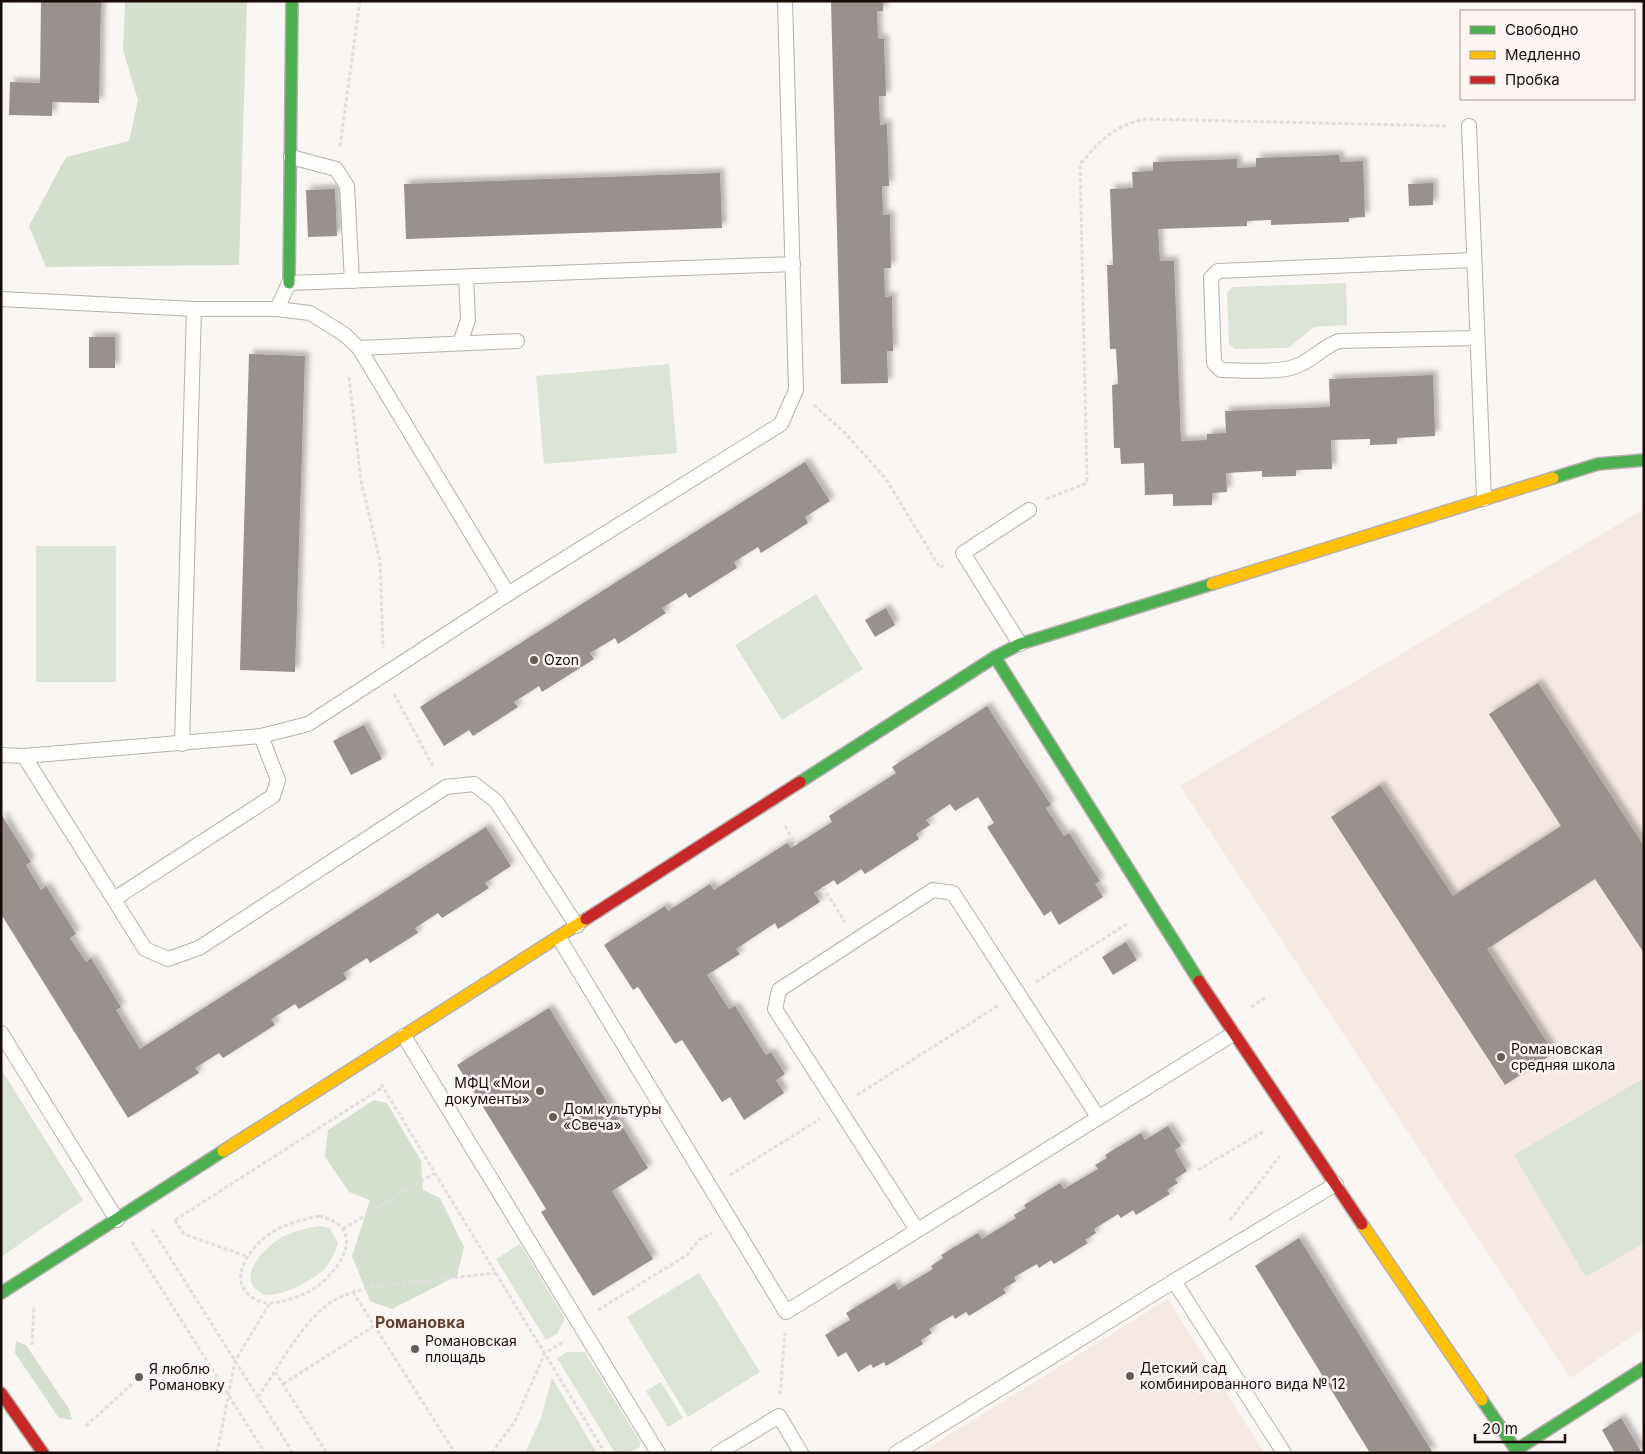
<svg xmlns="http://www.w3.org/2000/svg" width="1645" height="1454" viewBox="0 0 1645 1454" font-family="Inter,sans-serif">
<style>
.built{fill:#f5e9e3}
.green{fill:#dce4d7}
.forest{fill:#d5e0d0}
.building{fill:#99918e;filter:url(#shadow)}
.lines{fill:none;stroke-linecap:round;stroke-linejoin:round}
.lane-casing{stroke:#b7afab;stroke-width:16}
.fast-casing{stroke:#b7afab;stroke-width:14}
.slow-casing{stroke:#b7afab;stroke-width:14}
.jam-casing{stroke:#b7afab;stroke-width:14}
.path{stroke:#e1e0df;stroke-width:3;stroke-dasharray:4 2.5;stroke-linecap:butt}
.lane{stroke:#fefefd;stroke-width:14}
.fast{stroke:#4caf50;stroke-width:11}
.slow{stroke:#ffc107;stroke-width:11}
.jam{stroke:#c62828;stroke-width:11}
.poi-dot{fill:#665d59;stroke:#fdf5f1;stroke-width:2}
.labels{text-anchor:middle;stroke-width:5;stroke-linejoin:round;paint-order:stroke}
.poi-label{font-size:14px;fill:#170b05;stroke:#fdf5f1;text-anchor:start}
.quarter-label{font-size:16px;font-weight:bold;fill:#614232;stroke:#fdf5f1}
</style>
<defs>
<filter id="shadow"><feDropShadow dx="4.5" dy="-4.5" stdDeviation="2.5" flood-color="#0004"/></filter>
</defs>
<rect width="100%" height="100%" fill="#faf6f4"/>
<g class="built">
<polygon points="1644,509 1644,1328 1570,1378 1180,786"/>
<polygon points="1168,1299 1264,1453 920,1453"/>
</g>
<g class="green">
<polygon points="1346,283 1347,325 1314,327 1288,348 1235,349 1229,344 1227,292 1233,287"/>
<polygon points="669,364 677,453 544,464 536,376"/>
<rect x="36" y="546" width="80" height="136"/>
<polygon points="816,594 863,669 782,720 735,645"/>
<polygon points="1,1069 83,1200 1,1257"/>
<polygon points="1644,1078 1644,1243 1586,1277 1514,1155"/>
<path d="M319 1226 330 1228 338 1243C335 1251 332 1260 326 1267 316 1279 276 1301 261 1293 235 1278 263 1249 279 1239 291 1232 306 1228 319 1226Z"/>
<polygon points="520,1244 565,1318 557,1334 546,1340 496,1259"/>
<polygon points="699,1273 760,1372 688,1417 627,1317"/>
<polygon points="567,1352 585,1352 641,1443 639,1448 626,1453 615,1453 557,1358"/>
<polygon points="552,1378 597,1453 525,1453 541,1418"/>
<polygon points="661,1382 683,1418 668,1427 646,1391"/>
</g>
<g class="forest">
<polygon points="125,1 247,1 239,265 46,267 29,226 66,157 129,141 138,100 123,50"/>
<polygon points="374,1100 387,1103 421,1161 423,1190 440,1198 464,1247 457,1276 392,1309 370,1301 352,1256 370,1200 349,1192 325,1157 328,1130"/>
<polygon points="16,1341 26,1345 69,1409 72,1420 59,1418 15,1353"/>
</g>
<g class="building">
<polygon points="41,1 101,1 99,103 52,102 52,116 9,115 10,82 40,83"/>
<polygon points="831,1 883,1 883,11 877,11 878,39 884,39 886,96 879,96 880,125 887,124 889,186 882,186 883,215 890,215 891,268 884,268 885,297 892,296 893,351 887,351 888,383 841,384"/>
<polygon points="1339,155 1340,162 1363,161 1365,217 1349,218 1349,222 1271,225 1271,220 1247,221 1247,226 1158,229 1160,261 1174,261 1181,441 1207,440 1207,434 1226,433 1225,411 1330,407 1329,379 1433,375 1435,436 1397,438 1397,444 1370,445 1370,439 1331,440 1332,469 1296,470 1296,476 1262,477 1262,471 1226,473 1227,492 1212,493 1212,505 1173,506 1173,494 1145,495 1144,463 1121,464 1120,448 1114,448 1112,385 1118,384 1116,349 1110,349 1107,265 1113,265 1110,189 1133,188 1132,172 1153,171 1153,162 1237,159 1237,168 1256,167 1256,158"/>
<polygon points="720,173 722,228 406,239 404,184"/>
<polygon points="1433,183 1433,205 1409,206 1408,184"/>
<polygon points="335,189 337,236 308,237 306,190"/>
<rect x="89" y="337" width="26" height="31"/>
<polygon points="249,354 305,356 295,672 240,670"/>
<polygon points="805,462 830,501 805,517 808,523 761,553 758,547 734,562 737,568 689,598 686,593 662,608 666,613 618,644 615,638 590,653 594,659 542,692 539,686 514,702 518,707 473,736 469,730 444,746 420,707"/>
<polygon points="886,608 895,625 875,637 865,620"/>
<polygon points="1538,683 1644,846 1644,953 1595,879 1487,949 1554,1053 1505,1085 1331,817 1380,785 1453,896 1561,826 1489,714"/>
<polygon points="987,706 1051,805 1046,808 1064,836 1069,833 1100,881 1095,884 1103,897 1059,925 1051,911 1044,916 987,827 994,823 978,797 955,811 950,804 926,820 930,825 916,834 919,839 865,874 861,869 837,885 834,880 823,887 814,893 820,902 778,929 775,923 736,949 740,954 707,975 729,1009 735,1006 766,1055 771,1052 785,1074 776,1080 784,1093 744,1120 730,1097 722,1102 682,1040 675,1044 638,987 633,990 604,945 665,906 668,911 710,884 714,890 787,843 791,848 832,822 829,816 896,773 892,767"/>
<polygon points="364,725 382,759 351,775 333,741"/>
<polygon points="1,814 31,862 26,865 41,890 46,886 76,934 70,938 86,962 91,958 121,1007 116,1010 140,1049 486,827 511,866 485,883 489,888 442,918 438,913 415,928 418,933 370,963 367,958 343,973 347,979 299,1009 295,1004 271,1019 275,1025 223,1058 219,1053 195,1068 199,1073 128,1118 1,914"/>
<polygon points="1126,942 1137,960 1113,975 1102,957"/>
<polygon points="549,1008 648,1168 612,1191 653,1259 593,1296 541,1212 546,1209 457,1065"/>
<polygon points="1168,1126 1181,1146 1175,1150 1187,1171 1175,1179 1178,1183 1167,1190 1170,1194 1136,1215 1133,1210 1121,1218 1118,1214 1094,1229 1096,1233 1085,1240 1088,1243 1054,1264 1051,1260 1039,1268 1037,1264 1014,1277 1016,1281 1003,1289 1006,1293 969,1316 966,1312 955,1319 953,1315 929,1329 932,1333 921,1340 923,1344 886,1366 884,1362 873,1368 871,1364 858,1372 846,1352 838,1357 825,1335 850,1320 846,1313 895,1283 898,1290 933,1269 931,1266 943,1258 941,1255 978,1233 982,1239 1016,1218 1014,1215 1026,1208 1024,1205 1060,1183 1064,1189 1098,1169 1095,1165 1107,1158 1105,1155 1141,1133 1145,1140"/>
<polygon points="1299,1238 1433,1453 1370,1453 1255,1266"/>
<polygon points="1621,1418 1642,1453 1615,1453 1602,1430"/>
</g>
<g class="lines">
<g class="lane-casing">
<g id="lane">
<polyline points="1469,126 1484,499"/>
<polyline points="291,157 336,169 347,186 352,281"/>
<path d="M1474 260 1218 271 1211 278 1214 363 1221 370C1244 370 1279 374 1299 365 1313 359 1323 347 1339 341L1477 338"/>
<polyline points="1,299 194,309 277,309 289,283 793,264"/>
<polyline points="277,309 310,313 344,334 359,348 508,594"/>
<polyline points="460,343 468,320 466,277"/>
<polyline points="359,348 517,341"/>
<polyline points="1020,644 963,553 1029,510"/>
<polyline points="182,744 194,309"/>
<polyline points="1,755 24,756 145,949 168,959 199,948 446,787 474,784 496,801 577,926"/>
<polyline points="24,756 261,736 308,724 508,594 781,424 796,390 785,1"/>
<polyline points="114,899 273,796 278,780 261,736"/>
<polyline points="559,938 786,1312 1233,1034"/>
<polyline points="1,1033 117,1220"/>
<polyline points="404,1036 658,1453"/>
<polyline points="917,1230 775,1009 779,990 933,890 953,893 1098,1117"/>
<polyline points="1174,1281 1284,1453"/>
<polyline points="718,1453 779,1416 801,1453"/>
<polyline points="896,1453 1174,1281 1336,1184"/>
</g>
</g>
<g class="fast-casing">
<g id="fast">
<polyline points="289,283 292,1"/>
<polyline points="1553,478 1598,464 1644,460"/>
<polyline points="995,657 1199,981"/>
<polyline points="800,782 995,657 1020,644 1212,584"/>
<polyline points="1,1293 223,1151"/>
<polyline points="1482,1400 1516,1450 1644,1368"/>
</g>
</g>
<g class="slow-casing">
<g id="slow">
<polyline points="1212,584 1553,478"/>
<polyline points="223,1151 586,919"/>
<polyline points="1362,1224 1482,1400"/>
</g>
</g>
<g class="jam-casing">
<g id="jam">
<polyline points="586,919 800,782"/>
<polyline points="1199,981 1362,1224"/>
<polyline points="1,1393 43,1453"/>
</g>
</g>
<g class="path">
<polyline points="340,146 360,1"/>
<polyline points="349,377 361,481 380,560 383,648"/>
<polyline points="814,405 845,433 886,479 940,568 945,564"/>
<path d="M1046 499 1087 483 1080 164C1100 141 1113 126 1145 119L1448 126"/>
<polyline points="394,694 434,768"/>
<polyline points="785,826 796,845"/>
<polyline points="823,887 845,922"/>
<polyline points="1036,982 1128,923"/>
<polyline points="1251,1007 1265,998"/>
<polyline points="381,1084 605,1453"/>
<polyline points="857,1095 999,1005"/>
<polyline points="1198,1170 1264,1131"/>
<polyline points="730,1175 820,1119"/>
<path d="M319 1216C367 1227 343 1268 315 1288 303 1296 287 1301 273 1303 263 1304 255 1300 248 1294 227 1274 256 1240 276 1230 290 1223 304 1219 319 1216Z"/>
<polyline points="175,1220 383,1087"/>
<polyline points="175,1220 184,1234 248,1257"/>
<polyline points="1230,1220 1280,1156"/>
<polyline points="152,1229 293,1453"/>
<polyline points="343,1229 435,1173"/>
<polyline points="132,1242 265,1453"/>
<polyline points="353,1292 455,1453"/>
<polyline points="598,1310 687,1255 699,1240 712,1233"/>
<polyline points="32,1345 34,1306"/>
<polyline points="275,1372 327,1453"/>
<polyline points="283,1384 374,1326"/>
<polyline points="780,1394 785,1333"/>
<path d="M258 1397C279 1367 301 1323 331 1302 343 1294 358 1291 371 1287L496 1273"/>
<polyline points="86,1426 132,1384"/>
<polyline points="217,1453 235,1361 270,1303"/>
<polyline points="492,1453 515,1421 545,1353 565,1341"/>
</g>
<use href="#lane" class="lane"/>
<use href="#fast" class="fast"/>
<use href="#slow" class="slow"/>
<use href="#jam" class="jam"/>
</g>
<g class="poi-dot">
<circle cx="534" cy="660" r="5"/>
<circle cx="1501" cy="1057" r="5"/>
<circle cx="540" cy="1091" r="5"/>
<circle cx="553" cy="1117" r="5"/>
<circle cx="415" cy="1349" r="5"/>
<circle cx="1130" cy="1376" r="5"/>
<circle cx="139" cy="1377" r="5"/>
</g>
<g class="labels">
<g class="poi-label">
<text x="544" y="665">Ozon</text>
<text x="1511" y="1054">Романовская<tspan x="1511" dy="16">средняя школа</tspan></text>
<text x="530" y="1088" text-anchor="end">МФЦ «Мои<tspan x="530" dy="16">документы»</tspan></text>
<text x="563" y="1114">Дом культуры<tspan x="563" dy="16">«Свеча»</tspan></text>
<text x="425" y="1346">Романовская<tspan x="425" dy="16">площадь</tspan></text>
<text x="1140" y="1373">Детский сад<tspan x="1140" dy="16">комбинированного вида № 12</tspan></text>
<text x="149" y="1374">Я люблю<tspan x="149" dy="16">Романовку</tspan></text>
</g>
<g class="quarter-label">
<text x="420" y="1328">Романовка</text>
</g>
</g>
<rect width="1645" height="1454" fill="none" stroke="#170b05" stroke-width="5"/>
<rect x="1460" y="10" width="175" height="90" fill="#fdf5f1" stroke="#a19793"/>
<rect x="1470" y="26" width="25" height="8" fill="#4caf50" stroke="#a19793"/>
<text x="1505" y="35" font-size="15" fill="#170b05">Свободно</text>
<rect x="1470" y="51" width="25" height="8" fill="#ffc107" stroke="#a19793"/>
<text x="1505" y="60" font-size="15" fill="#170b05">Медленно</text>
<rect x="1470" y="76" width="25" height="8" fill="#c62828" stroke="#a19793"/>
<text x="1505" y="85" font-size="15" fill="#170b05">Пробка</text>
<path d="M1475 1434v8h90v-8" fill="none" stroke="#170b05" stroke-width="2.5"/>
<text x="1482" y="1434" font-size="15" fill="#170b05" stroke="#fdf5f1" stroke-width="4" paint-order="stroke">20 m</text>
</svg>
